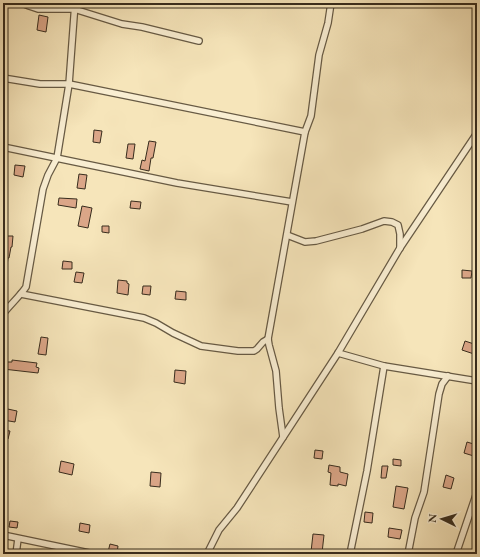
<svg xmlns="http://www.w3.org/2000/svg" width="480" height="557" viewBox="0 0 480 557" font-family="'EB Garamond',serif">
<style>
.building{fill:#dba688;stroke:#372c1d}
.lines{fill:none;stroke-linecap:round;stroke-linejoin:round}
.minor-casing{stroke:#675a44;stroke-width:8}
.minor{stroke:#f9eed2;stroke-width:5.5}
</style>
<rect width="100%" height="100%" fill="#f6e5ba"/>
<filter id="stains"><feTurbulence type="fractalNoise" baseFrequency=".005" numOctaves="4"/><feColorMatrix values="0 0 0 0 .2 0 0 0 0 .09 0 0 0 0 .02 0 0 0 .5 -.17"/></filter>
<radialGradient id="worn" r=".72"><stop offset=".6" stop-color="#630" stop-opacity="0"/><stop offset="1" stop-color="#630" stop-opacity=".3"/></radialGradient>
<g class="building">
<polygon points="39,15 48,17 46,32 37,30"/>
<polygon points="94,130 102,131 100,143 93,142"/>
<polygon points="149,141 156,142 153,158 151,158 149,171 140,169 142,160 145,161"/>
<polygon points="128,144 135,144 133,159 126,158"/>
<polygon points="15,165 25,166 23,177 14,175"/>
<polygon points="79,174 87,175 85,189 77,188"/>
<polygon points="59,198 77,199 76,208 58,205"/>
<polygon points="131,201 141,202 140,209 130,208"/>
<polygon points="82,206 92,208 88,228 78,226"/>
<polygon points="102,226 109,226 109,233 102,232"/>
<polygon points="6,236 13,236 12,247 11,247 9,258 8,258 6,274 3,274 3,253 5,253"/>
<polygon points="63,261 72,262 72,269 62,269"/>
<polygon points="462,270 472,271 471,278 462,278"/>
<polygon points="76,272 84,273 82,283 74,282"/>
<polygon points="118,280 127,281 127,283 129,284 128,295 117,293"/>
<polygon points="143,286 151,286 150,295 142,294"/>
<polygon points="176,291 186,292 186,300 175,299"/>
<polygon points="41,337 48,338 46,355 38,354"/>
<polygon points="465,341 477,345 477,355 462,350"/>
<polygon points="12,360 37,363 36,367 39,368 38,373 3,369 3,362 12,362"/>
<polygon points="175,370 186,371 185,384 174,382"/>
<polygon points="3,408 17,411 15,422 3,420"/>
<polygon points="3,430 10,431 8,439 3,438"/>
<polygon points="467,442 477,445 477,457 464,453"/>
<polygon points="315,450 323,451 322,459 314,458"/>
<polygon points="393,459 401,460 401,466 393,465"/>
<polygon points="61,461 74,464 72,475 59,472"/>
<polygon points="329,465 340,467 340,472 348,474 346,486 338,484 338,486 330,485 331,473 328,472"/>
<polygon points="382,466 388,466 386,478 381,478"/>
<polygon points="151,472 161,473 160,487 150,486"/>
<polygon points="446,475 454,478 451,489 443,487"/>
<polygon points="396,486 408,488 404,509 393,507"/>
<polygon points="365,512 373,513 372,523 364,522"/>
<polygon points="10,521 18,522 17,528 9,527"/>
<polygon points="80,523 90,525 89,533 79,531"/>
<polygon points="389,528 402,530 400,539 388,537"/>
<polygon points="313,534 324,535 322,553 311,552"/>
<polygon points="110,544 118,546 117,553 108,552"/>
</g>
<g class="lines">
<g class="minor-casing">
<g id="minor">
<polyline points="22,3 29,6 38,9 74,9 122,24 142,27 199,41"/>
<polyline points="3,78 40,84 69,84 305,132"/>
<polyline points="3,147 177,183 292,202"/>
<polyline points="287,235 305,242 316,241 362,229 384,221 392,222 398,225 400,234 400,248"/>
<polyline points="21,294 144,318 156,323 173,333 201,346 238,351 254,351 257,349 263,342 268,339"/>
<path d="M3 314C10 305 19 297 26 287L43 189 48 175 57 158 69 84 75 3"/>
<polyline points="338,353 384,366 477,381"/>
<polyline points="283,437 279,408 276,371 269,345 268,339 305,132 311,116 319,55 328,23 331,3"/>
<polyline points="3,535 94,554"/>
<polyline points="16,554 18,539"/>
<polyline points="207,554 219,530 237,508 338,353 400,248 477,133"/>
<polyline points="350,554 367,471 384,366"/>
<polyline points="408,554 415,518 424,492 439,394 442,384 448,376"/>
<polyline points="456,554 477,492"/>
</g>
</g>
<use href="#minor" class="minor"/>
</g>
<rect width="480" height="557" fill="none" stroke="#f6e5ba" stroke-width="16"/>
<rect x="4" y="4" width="472" height="549" fill="none" stroke="#372c1d" stroke-width="2"/>
<rect x="8" y="8" width="464" height="541" fill="none" stroke="#372c1d"/>
<g transform="translate(442 519) rotate(275)" stroke="#f9eed2" stroke-width="3" paint-order="stroke">
<path d="M0-3L7 15L0 10L-7 15Z" fill="#372c1d"/>
<text y="-6" font-size="11" font-weight="bold" text-anchor="middle" fill="#372c1d">N</text>
</g>
<rect width="100%" height="100%" filter="url(#stains)"/>
<rect width="100%" height="100%" fill="url(#worn)"/>
</svg>
